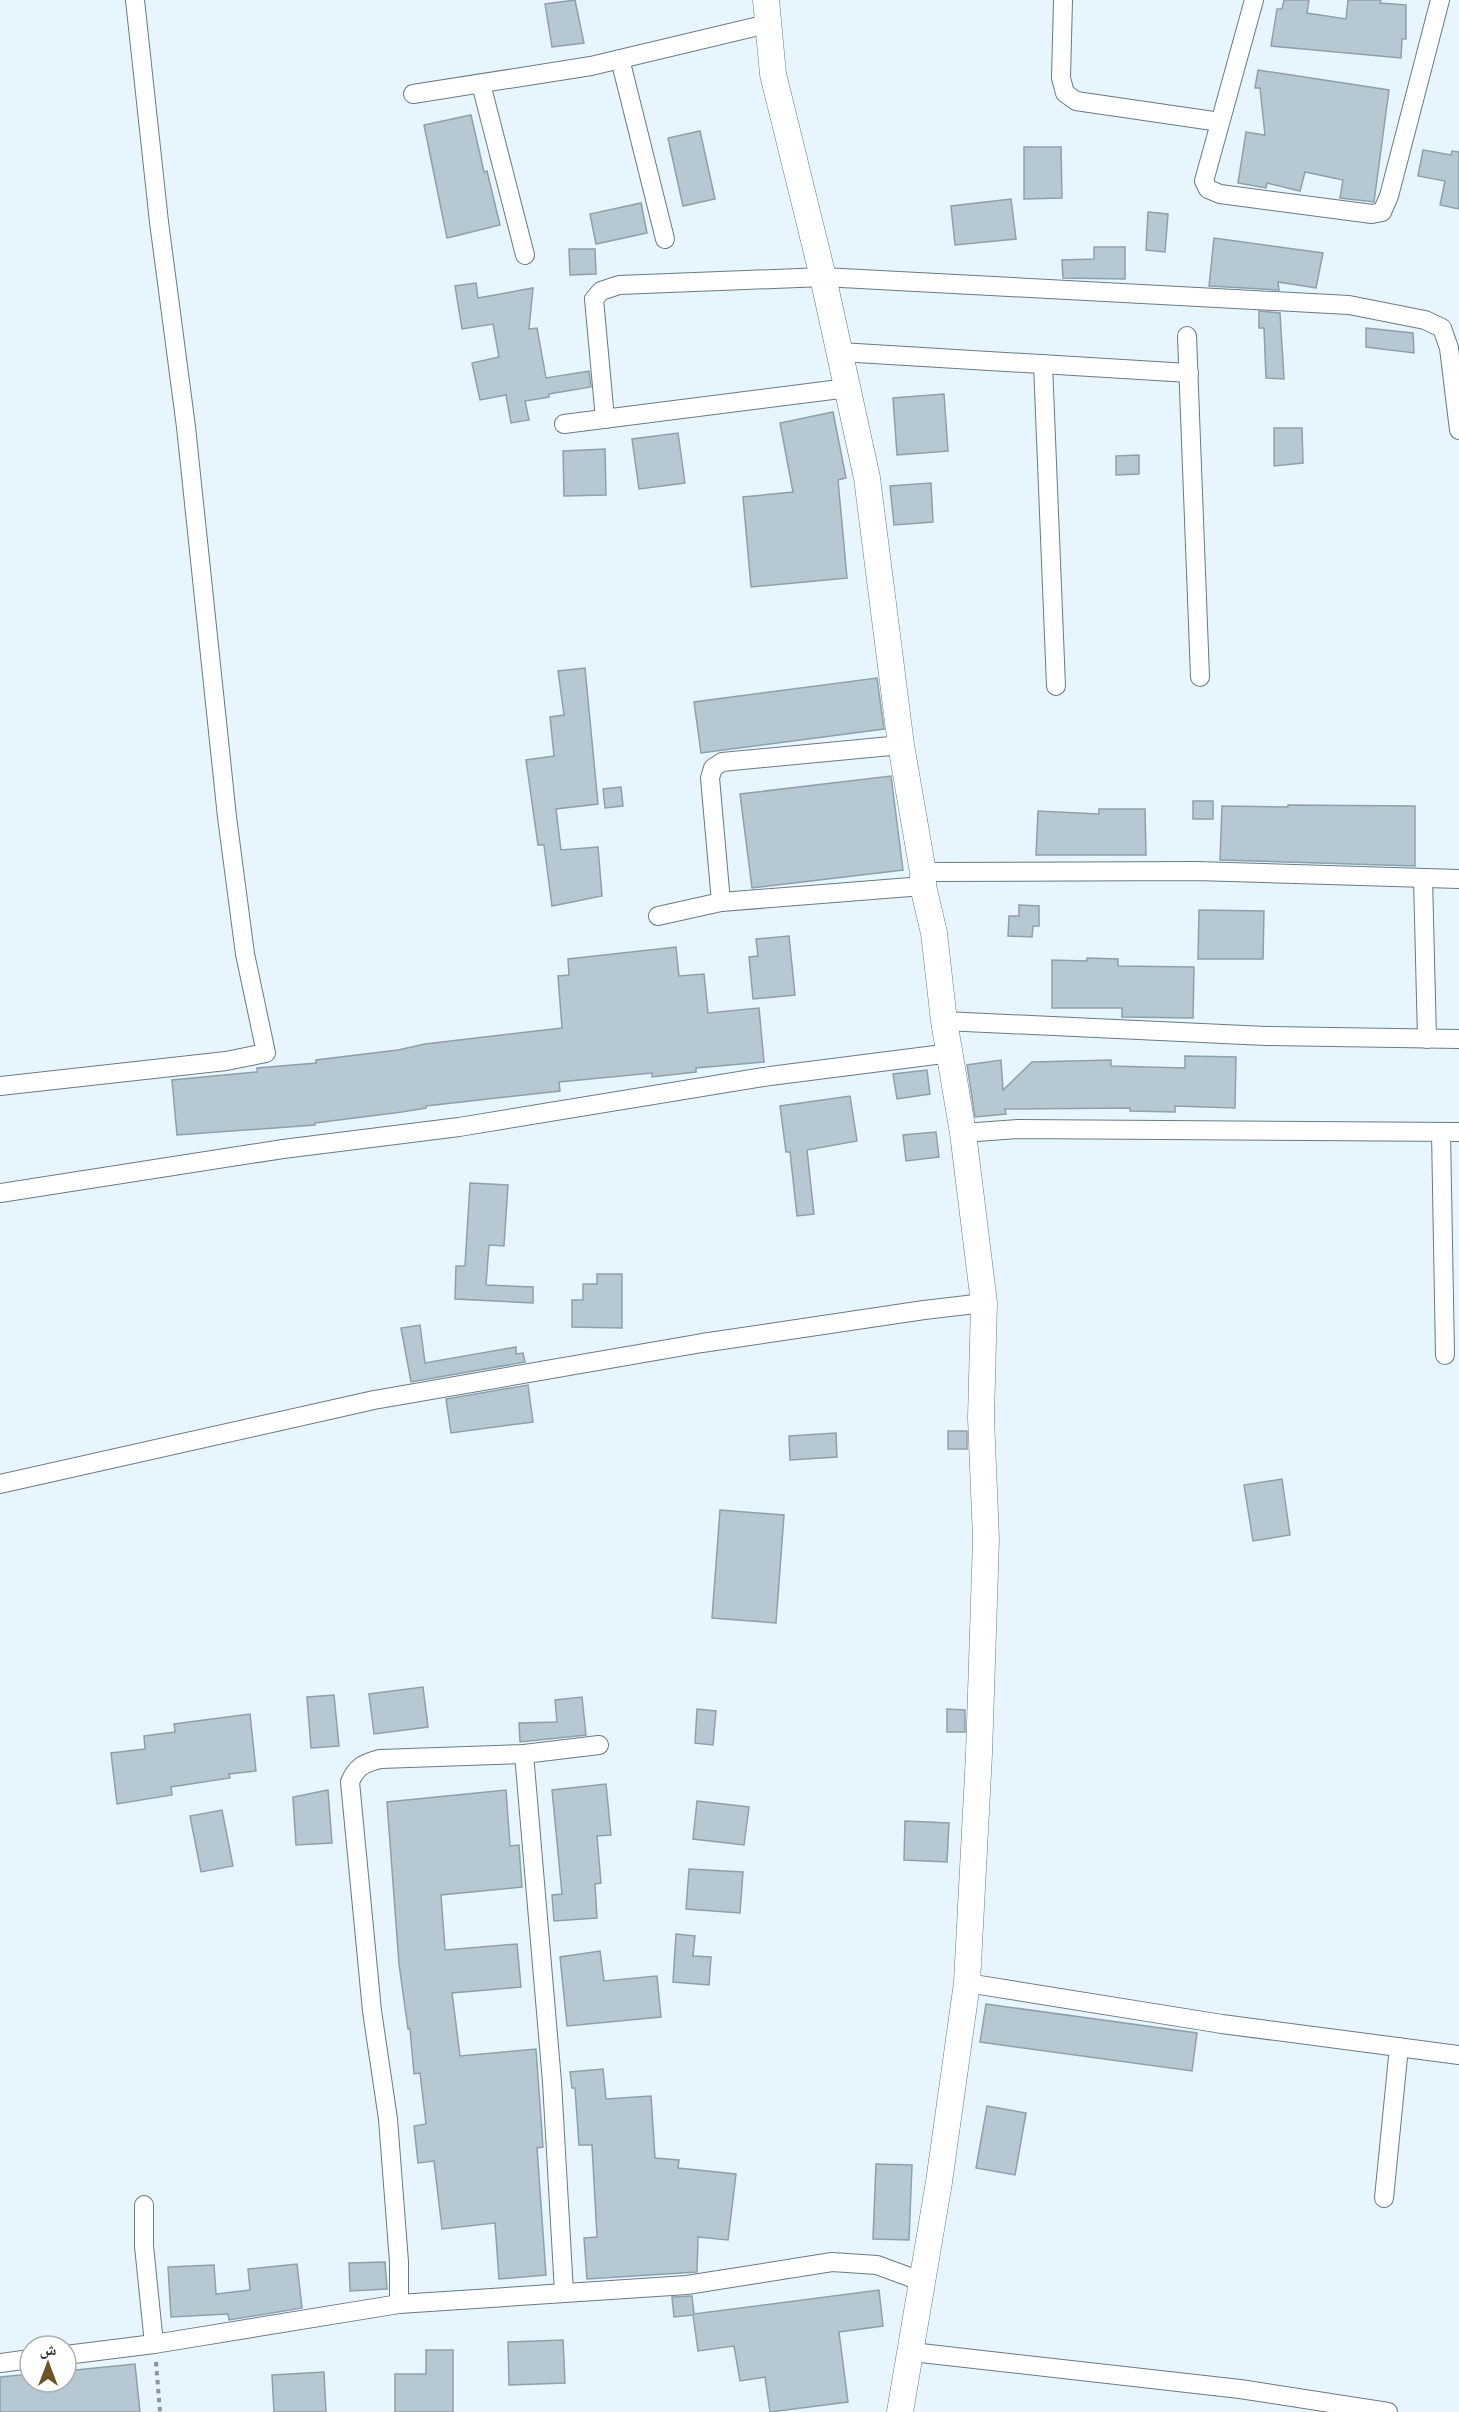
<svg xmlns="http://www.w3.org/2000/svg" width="1459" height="2412" viewBox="0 0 1459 2412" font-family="'Titillium Web','Noto Naskh Arabic',sans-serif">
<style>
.building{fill:#b6c8d2;stroke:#8ea0a9;stroke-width:1.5}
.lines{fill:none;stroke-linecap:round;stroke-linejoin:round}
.street-casing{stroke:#697a83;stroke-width:20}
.secondary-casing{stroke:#697a83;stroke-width:27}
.path{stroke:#8a969b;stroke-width:4;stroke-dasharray:4.5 4.5;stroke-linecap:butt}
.street{stroke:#fff;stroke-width:18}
.secondary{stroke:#fff;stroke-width:26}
</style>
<rect width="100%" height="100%" fill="#e7f6fe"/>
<g class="building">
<polygon points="575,0 584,43 552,47 545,4"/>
<polygon points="1284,0 1309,0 1307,13 1346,19 1348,0 1381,0 1380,3 1406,5 1406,39 1402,39 1401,58 1271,46 1277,9 1282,9"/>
<polygon points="1258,70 1389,90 1374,202 1340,198 1343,180 1305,172 1300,191 1267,183 1266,188 1238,183 1246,132 1265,135 1260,88 1255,88"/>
<polygon points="471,115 484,172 487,171 500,225 447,238 424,125"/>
<polygon points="700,131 715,199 683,206 668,138"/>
<polygon points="1024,147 1061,147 1062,198 1024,199"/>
<polygon points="1423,150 1451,155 1452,151 1459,152 1459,209 1440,205 1445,181 1418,176"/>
<polygon points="1011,199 1016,239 955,245 951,206"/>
<polygon points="641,203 647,233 596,244 590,214"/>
<polygon points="1148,212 1168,214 1165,252 1146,250"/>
<polygon points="1214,238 1323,253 1316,288 1278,282 1279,290 1209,286"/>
<polygon points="1094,247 1125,247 1125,279 1063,278 1062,260 1094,259"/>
<polygon points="569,249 595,249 596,274 570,275"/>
<polygon points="476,283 478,298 533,288 529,329 537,328 546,378 589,371 591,387 549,394 549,397 525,401 529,420 511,423 506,395 480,400 472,363 499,357 493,324 462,329 455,286"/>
<polygon points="1259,311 1280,313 1284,379 1266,378 1264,328 1259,328"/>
<polygon points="1366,328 1413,333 1414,353 1366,347"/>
<polygon points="944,394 948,451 897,455 893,398"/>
<polygon points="833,412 846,478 838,480 847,578 751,587 743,497 793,492 780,423"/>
<polygon points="1274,428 1302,428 1303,463 1274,466"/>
<polygon points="678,433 685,483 639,489 632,439"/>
<polygon points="605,449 606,495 564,496 563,451"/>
<polygon points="1139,455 1139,474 1116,475 1116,456"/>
<polygon points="931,483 933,522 894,525 890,486"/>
<polygon points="585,668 598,804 556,809 561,850 598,847 602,896 552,906 544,845 538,845 526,760 554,756 550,717 564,715 558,671"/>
<polygon points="877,678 884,729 701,753 694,702"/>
<polygon points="891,776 903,870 752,888 740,794"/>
<polygon points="621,787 623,806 605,808 603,789"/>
<rect x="1193" y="801" width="20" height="18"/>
<polygon points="1288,805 1415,806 1415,866 1220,860 1222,806 1288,807"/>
<polygon points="1099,809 1145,809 1146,855 1036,855 1038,811 1099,814"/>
<polygon points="1019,905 1039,906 1039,926 1033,926 1032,937 1008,936 1009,916 1019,916"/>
<polygon points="1199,910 1264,911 1263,959 1198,959"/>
<polygon points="789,936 795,995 753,999 749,957 758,956 756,939"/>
<polygon points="676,947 679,976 704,974 708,1013 759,1008 764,1062 696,1068 696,1072 652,1077 652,1073 559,1082 560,1091 426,1106 426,1108 402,1112 315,1123 315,1125 177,1135 172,1080 257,1072 257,1068 316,1063 316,1060 398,1050 425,1044 562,1028 558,976 569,975 568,959"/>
<polygon points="1087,958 1118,959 1118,966 1194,967 1193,1018 1122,1017 1122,1008 1052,1008 1052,960 1087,961"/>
<polygon points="1185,1056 1236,1057 1235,1108 1175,1106 1175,1112 1130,1111 1130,1108 1005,1109 1006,1114 975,1117 967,1065 1001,1060 1003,1090 1032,1062 1111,1060 1111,1066 1185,1068"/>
<polygon points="927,1070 930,1094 897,1099 893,1074"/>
<polygon points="850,1096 857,1141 807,1150 814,1214 797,1216 790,1152 786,1152 780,1106"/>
<polygon points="936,1132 939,1157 906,1161 903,1135"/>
<polygon points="470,1183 508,1185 504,1246 489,1245 486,1285 533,1287 533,1303 455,1299 456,1266 465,1266"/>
<polygon points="597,1274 622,1274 622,1328 572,1327 572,1300 583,1300 583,1284 597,1284"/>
<polygon points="420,1325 425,1363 516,1347 516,1354 523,1353 525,1362 411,1382 401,1328"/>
<polygon points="528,1385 533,1422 451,1433 446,1399"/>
<rect x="948" y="1431" width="19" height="18"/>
<polygon points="836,1433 837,1457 790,1460 789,1436"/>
<polygon points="1282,1479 1290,1535 1253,1541 1244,1485"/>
<polygon points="720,1510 784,1515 776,1623 712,1618"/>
<polygon points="423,1687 428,1727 374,1734 369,1694"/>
<polygon points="334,1695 339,1746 311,1748 307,1697"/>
<polygon points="582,1697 586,1735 520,1742 519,1723 557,1722 555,1700"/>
<polygon points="697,1709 716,1711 713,1745 695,1743"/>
<polygon points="947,1709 965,1710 965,1732 947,1732"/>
<polygon points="250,1714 256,1771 229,1774 230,1778 171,1787 172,1795 117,1804 111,1753 145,1749 144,1736 175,1732 174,1724"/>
<polygon points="606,1784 611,1835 597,1836 601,1883 595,1884 597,1918 554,1921 552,1895 562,1894 552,1790"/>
<polygon points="328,1790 332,1843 296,1845 293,1797"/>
<polygon points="506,1790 510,1846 519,1845 522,1887 441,1895 445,1950 517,1944 521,1987 452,1993 460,2056 536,2049 543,2147 537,2148 546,2275 499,2279 495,2223 442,2229 434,2161 418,2163 414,2126 426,2124 420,2073 414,2074 410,2029 408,2029 399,1964 387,1802"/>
<polygon points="697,1801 749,1807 744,1845 693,1839"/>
<polygon points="222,1810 233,1866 201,1872 190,1816"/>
<polygon points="905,1821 949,1823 947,1862 904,1860"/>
<polygon points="689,1869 743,1872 740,1913 686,1909"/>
<polygon points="676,1934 695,1936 693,1956 711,1957 709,1985 673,1982"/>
<polygon points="600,1951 604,1981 657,1976 661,2017 567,2026 560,1957"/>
<polygon points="986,2004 1197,2033 1192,2071 980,2042"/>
<polygon points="603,2069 606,2099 651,2096 655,2158 679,2160 678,2168 736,2174 728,2240 698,2237 697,2272 587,2279 584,2238 597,2237 592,2145 579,2145 575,2088 572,2088 570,2072"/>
<polygon points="987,2106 1026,2113 1015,2175 976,2168"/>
<polygon points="876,2164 912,2165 909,2240 873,2239"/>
<polygon points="385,2262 387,2289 350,2291 349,2263"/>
<polygon points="297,2264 302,2308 229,2320 228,2314 171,2317 168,2267 214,2265 216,2294 250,2290 248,2269"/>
<polygon points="879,2290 883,2326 839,2332 848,2402 770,2412 765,2377 740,2381 734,2346 698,2351 693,2315 674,2317 672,2297 692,2296 694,2314"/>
<polygon points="563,2340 565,2383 509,2385 508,2342"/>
<polygon points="426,2350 453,2350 453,2412 395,2412 395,2374 426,2374"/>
<polygon points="135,2364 140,2412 0,2412 0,2377 30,2374 30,2382 66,2382 66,2371"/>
<polygon points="324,2372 326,2412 274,2412 272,2375"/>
</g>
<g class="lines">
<g class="street-casing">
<g id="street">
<polyline points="1063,0 1061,78 1065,93 1076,101 1220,122"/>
<polyline points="1254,0 1204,181 1208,189 1220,194 1372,214 1382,212 1389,196 1440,0"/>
<polyline points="620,59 665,239"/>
<polyline points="481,84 525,255"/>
<polyline points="413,94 591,66 767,24"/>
<polyline points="1187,336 1200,677"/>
<polyline points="840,352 1189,373"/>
<polyline points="1043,364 1056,686"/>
<polyline points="605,419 594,299 601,291 619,285 823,277 1349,305 1425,320 1442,328 1449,348 1459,430"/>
<polyline points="564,424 848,388"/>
<polyline points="923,872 1196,871 1459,879"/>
<polyline points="1423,878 1427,1039"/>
<polyline points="721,902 710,778 713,768 722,762 901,745"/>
<polyline points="658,916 721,902 923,886"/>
<polyline points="944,1021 1266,1036 1459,1039"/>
<polyline points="0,1086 226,1061 266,1053 245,954 227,817 186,427 159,222 135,0"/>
<polyline points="1441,1132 1445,1355"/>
<polyline points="963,1133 1018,1129 1459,1132"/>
<polyline points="0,1193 283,1149 459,1127 770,1076 951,1053"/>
<polyline points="0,1484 374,1400 702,1343 924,1310 984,1303"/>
<polyline points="524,1754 552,2082 564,2292"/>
<polyline points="967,1983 1222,2024 1459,2055"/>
<polyline points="1384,2198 1399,2047"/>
<polyline points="144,2205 144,2246 154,2344"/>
<path d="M399 2304V2262L388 2119 372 2011 350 1782C356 1767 364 1763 380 1759L524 1754 599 1745"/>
<polyline points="912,2352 1240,2389 1388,2412"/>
<polyline points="66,2355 154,2344 399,2304 687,2285 832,2262 877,2265 923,2282"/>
<polyline points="0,2363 30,2359"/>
</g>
</g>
<g class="secondary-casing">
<polyline id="secondary" points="766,0 773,74 823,277 867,478 901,745 923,872 923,886 934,933 944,1021 963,1133 984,1303 981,1418 986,1539 979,1754 967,1983 939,2182 900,2412"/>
</g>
<polyline class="path" points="156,2362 160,2412"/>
<use href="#street" class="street"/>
<use href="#secondary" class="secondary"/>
</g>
<g transform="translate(48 2364)"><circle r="28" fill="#ffffff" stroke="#adb0b1" stroke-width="1.5"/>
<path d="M0-4.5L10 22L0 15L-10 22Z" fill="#6b5525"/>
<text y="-9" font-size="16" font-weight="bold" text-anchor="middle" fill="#31393c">ش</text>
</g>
</svg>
